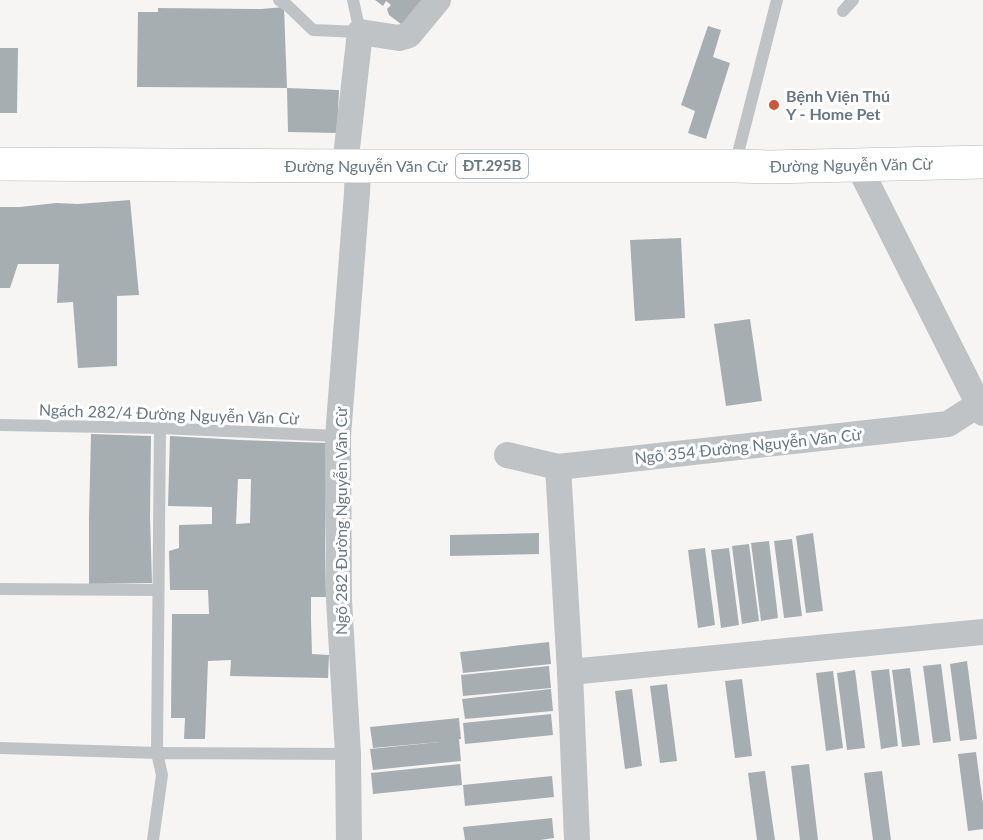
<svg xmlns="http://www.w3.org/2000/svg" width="983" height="840" viewBox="0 0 983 840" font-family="Lato,sans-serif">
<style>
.building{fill:#a7aeb2;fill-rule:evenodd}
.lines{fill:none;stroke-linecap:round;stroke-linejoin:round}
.primary-casing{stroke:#b3b7ba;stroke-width:34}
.lane{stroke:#bfc3c6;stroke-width:12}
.street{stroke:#bfc3c6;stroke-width:26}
.primary{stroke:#fff;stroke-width:33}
.poi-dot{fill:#d05538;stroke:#fff;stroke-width:2}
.labels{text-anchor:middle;stroke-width:6;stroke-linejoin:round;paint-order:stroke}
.shield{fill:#fff;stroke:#95a0a6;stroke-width:1.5}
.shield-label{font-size:15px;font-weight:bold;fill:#687780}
.poi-label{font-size:16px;font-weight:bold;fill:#687780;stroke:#fff;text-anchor:start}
.street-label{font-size:16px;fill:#687780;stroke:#fff}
</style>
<rect width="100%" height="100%" fill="#f6f5f3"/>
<g class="building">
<polygon points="375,0 427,0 409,22 401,24 389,15 387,9 391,5 386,1 383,6"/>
<polygon points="284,7 287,88 137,87 138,12 158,12 158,8 261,9"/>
<polygon points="708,26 721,30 713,57 730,63 706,139 688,133 695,111 681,105"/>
<polygon points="0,48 18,48 17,113 0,113"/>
<polygon points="287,88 339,90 337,133 288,132"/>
<polygon points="130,200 139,295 117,296 117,366 78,368 73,302 57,303 59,264 18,264 10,288 0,288 0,207 20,207 56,203 78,204"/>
<polygon points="681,238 685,318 635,321 630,240"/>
<polygon points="750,319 762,401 726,406 714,324"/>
<polygon points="91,434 151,436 150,517 152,583 89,584 89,518"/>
<path d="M170 436 240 440 327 443 325 546 326 597H311V620L312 654 329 655 328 678 230 676 231 660 208 661 205 739H184L185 718H171L172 614H209L208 590H170L169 551 179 548V525L212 524V507L168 506ZM238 479H251L250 523 236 524Z"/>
<polygon points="539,533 539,554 450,556 450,535"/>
<polygon points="813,533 823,611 806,613 796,536"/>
<polygon points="792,539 802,616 784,618 774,541"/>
<polygon points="769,541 778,618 761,621 751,543"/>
<polygon points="749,544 759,621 742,624 732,546"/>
<polygon points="705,548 715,625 698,628 688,550"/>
<polygon points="729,548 739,625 721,628 711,550"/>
<polygon points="549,642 551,664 463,673 460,652"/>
<polygon points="967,661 977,739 960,741 950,664"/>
<polygon points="941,664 951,741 933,743 923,666"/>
<polygon points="549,666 551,688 463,696 461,675"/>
<polygon points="910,668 920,745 902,747 892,670"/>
<polygon points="889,669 898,746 881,749 871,671"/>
<polygon points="855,670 865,748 847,750 837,673"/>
<polygon points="833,671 843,748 826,751 816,673"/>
<polygon points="742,679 752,756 735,758 725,681"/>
<polygon points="667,684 677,761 660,763 650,686"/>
<polygon points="551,689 553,711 465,719 462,699"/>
<polygon points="632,689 642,766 625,769 615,691"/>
<polygon points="551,714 553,735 465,744 463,723"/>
<polygon points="459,718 461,739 459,739 461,761 373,770 370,749 440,742 373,748 370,727"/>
<polygon points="976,752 983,804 983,829 968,831 958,754"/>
<polygon points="460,764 462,785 373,794 371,773"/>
<polygon points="809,764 818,840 800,840 791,766"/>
<polygon points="765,771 775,840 757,840 748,773"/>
<polygon points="882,771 891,840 873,840 864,773"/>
<polygon points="552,776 554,797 465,806 463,785"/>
<polygon points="552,818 554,838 540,840 465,840 463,827"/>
</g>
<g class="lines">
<g class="primary-casing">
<polyline id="primary" points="0,164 358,166 734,166 770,167 983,162"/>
</g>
<g class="lane">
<polyline points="279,0 288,6 313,30 360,32 353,0"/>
<polyline points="843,11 853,0"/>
<polyline points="735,165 777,0"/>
<polyline points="0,425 160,428 338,436"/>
<polyline points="0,589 158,590"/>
<polyline points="0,748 157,753 160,428"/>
<polyline points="153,840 162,775 157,753 348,754"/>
</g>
<g class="street">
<polyline points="858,165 983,413"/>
<polyline points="345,166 360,32 399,38 409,35 438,0"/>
<polyline points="507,455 558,467 948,424 979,404 983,399"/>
<polyline points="558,467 570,672 577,840"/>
<polyline points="570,672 983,632"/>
<polyline points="349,840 348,754 339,600 338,436 357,193 358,166"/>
</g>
<use href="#primary" class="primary"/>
</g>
<circle class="poi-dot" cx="774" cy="105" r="6"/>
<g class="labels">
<rect class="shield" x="456" y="154" width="72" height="24" rx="4.5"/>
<g class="shield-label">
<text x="492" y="171">ĐT.295B</text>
</g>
<g class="poi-label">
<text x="786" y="102">Bệnh Viện Thú<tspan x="786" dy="18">Y - Home Pet</tspan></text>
</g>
<g class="street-label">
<text transform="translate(851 165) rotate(-1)" y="6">Đường Nguyễn Văn Cừ</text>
<text x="366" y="172">Đường Nguyễn Văn Cừ</text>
<text transform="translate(169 414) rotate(2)" y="6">Ngách 282/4 Đường Nguyễn Văn Cừ</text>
<text transform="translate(748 446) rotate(-6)" y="6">Ngõ 354 Đường Nguyễn Văn Cừ</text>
<text transform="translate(341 521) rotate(-90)" y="6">Ngõ 282 Đường Nguyễn Văn Cừ</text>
</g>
</g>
</svg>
